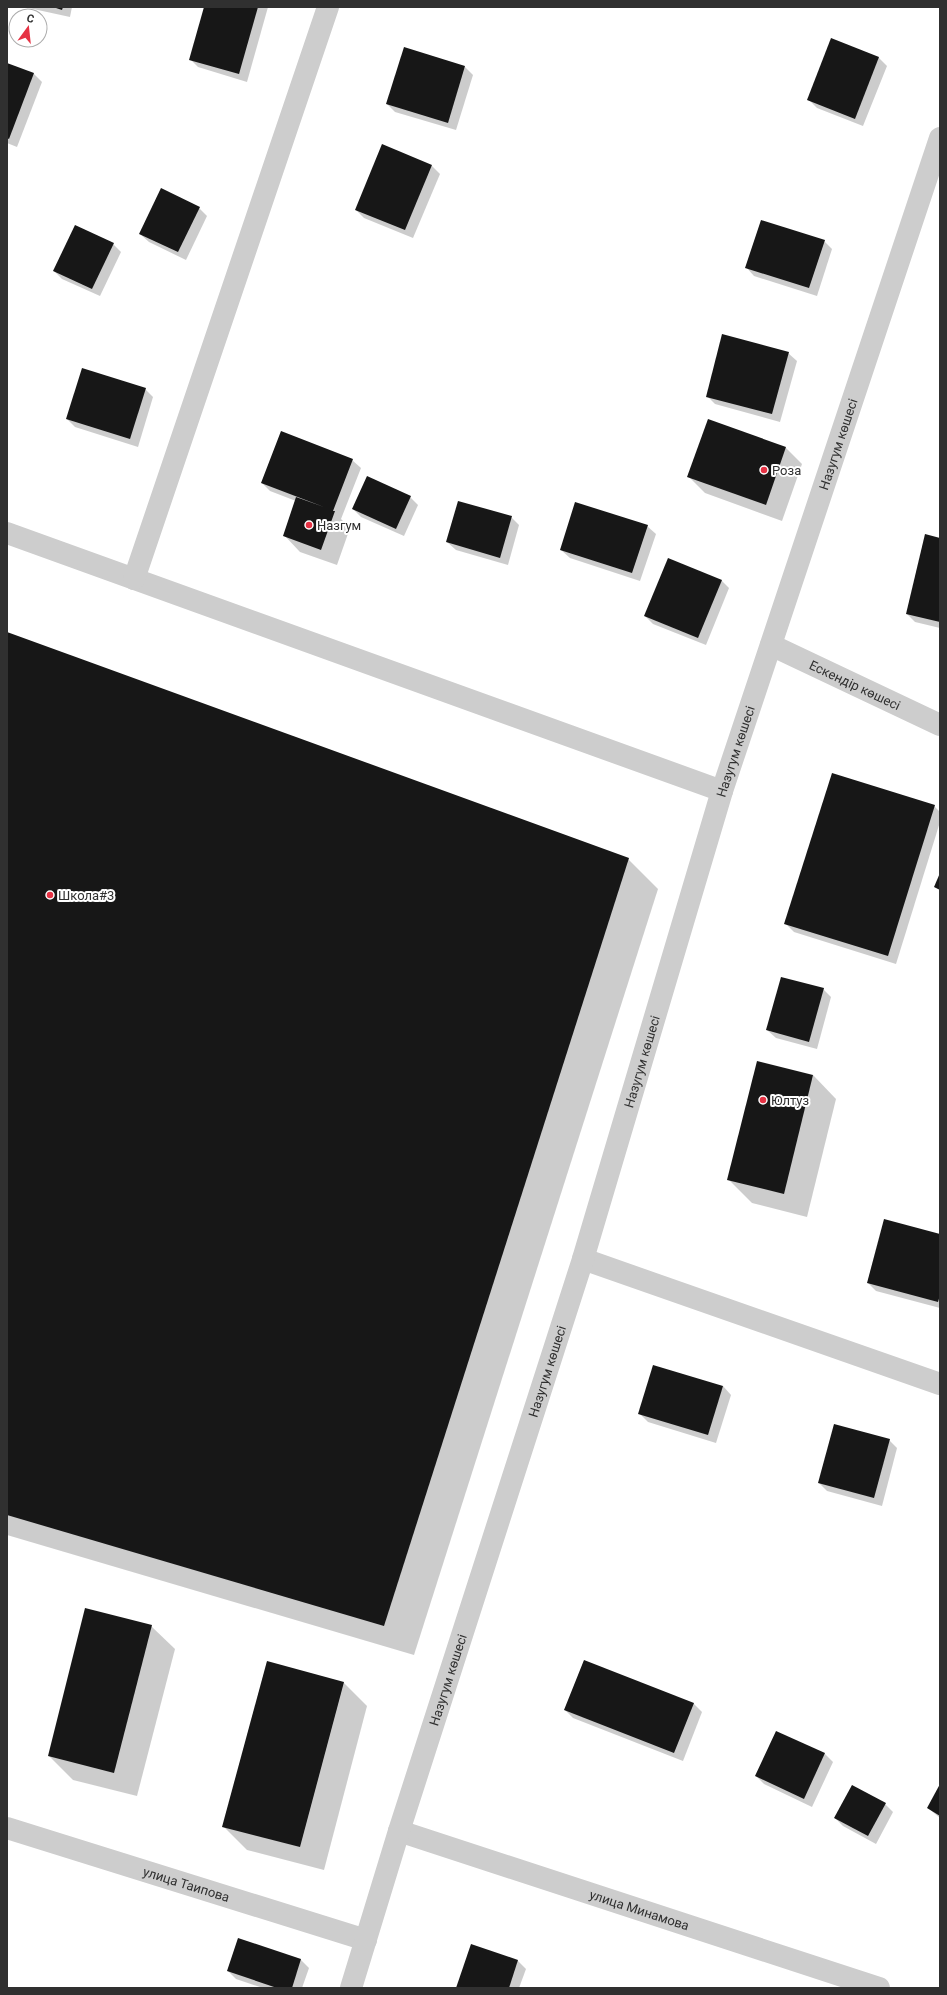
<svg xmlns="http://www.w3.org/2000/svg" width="947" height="1995" viewBox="0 0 947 1995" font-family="Roboto,sans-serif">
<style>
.shadow{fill:#0003}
.building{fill:#171717}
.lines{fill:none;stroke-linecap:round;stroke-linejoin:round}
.minor{stroke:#cdcdcd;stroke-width:22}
.tertiary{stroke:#cdcdcd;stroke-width:22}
.poi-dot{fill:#e63244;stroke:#fff;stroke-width:1.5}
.labels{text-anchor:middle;stroke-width:4;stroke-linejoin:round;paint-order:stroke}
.street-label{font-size:13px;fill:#303030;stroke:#fff}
.poi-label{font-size:13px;fill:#303030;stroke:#fff;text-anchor:start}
</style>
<rect width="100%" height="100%" fill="#fff"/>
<g class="shadow">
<polygon points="24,7 72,7 70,17"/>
<polygon points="206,7 268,7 247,82 198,67 190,59"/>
<polygon points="832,40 879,58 887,66 863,126 817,108 809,100"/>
<polygon points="7,64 34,74 42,82 17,147 7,143"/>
<polygon points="465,67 473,75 456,130 395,112 387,104"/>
<polygon points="432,166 440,174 413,238 364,218 356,210"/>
<polygon points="199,208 207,216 186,260 149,242 140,234"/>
<polygon points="824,241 832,249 817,296 754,276 746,267"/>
<polygon points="113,244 121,252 100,296 62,279 54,271"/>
<polygon points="788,353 797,361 780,422 715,404 707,396"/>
<polygon points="145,389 153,397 138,447 75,427 67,419"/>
<polygon points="786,448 802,464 782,521 705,493 689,477"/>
<polygon points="352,460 361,468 341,519 350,528 337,565 300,552 284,535 296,501 270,491 262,483"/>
<polygon points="410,497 418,505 404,536 361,517 353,509"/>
<polygon points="511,517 519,525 508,565 456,550 447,542"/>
<polygon points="647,526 656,534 640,581 570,558 561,550"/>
<polygon points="940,539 940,628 915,622 907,614"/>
<polygon points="721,580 729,588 706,645 653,624 645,616"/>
<polygon points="7,633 628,859 658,889 414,1655 7,1535"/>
<polygon points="934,806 940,812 940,822 896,964 794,932 786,924"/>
<polygon points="823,989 831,997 817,1049 776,1038 767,1030"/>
<polygon points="813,1075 836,1099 807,1217 752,1203 729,1180"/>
<polygon points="940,1235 940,1308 876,1291 868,1283"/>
<polygon points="723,1386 731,1395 716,1443 648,1422 640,1414"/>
<polygon points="889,1440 897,1448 882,1506 827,1491 819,1483"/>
<polygon points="151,1626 175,1649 137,1796 73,1780 49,1756"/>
<polygon points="584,1661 694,1704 702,1712 683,1761 573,1718 565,1710"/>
<polygon points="267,1662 344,1683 367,1706 324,1870 247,1850 223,1826"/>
<polygon points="825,1754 833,1762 812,1807 764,1784 756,1776"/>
<polygon points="940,1786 940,1818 928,1808"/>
<polygon points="885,1804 893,1812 876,1844 843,1826 835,1818"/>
<polygon points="238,1940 301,1960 309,1968 302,1988 263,1988 236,1979 228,1971"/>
<polygon points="471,1945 518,1961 526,1969 519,1988 457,1988"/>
</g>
<g class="building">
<polygon points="53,7 63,7 62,10"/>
<polygon points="204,7 258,7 239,74 189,60"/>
<polygon points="831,38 879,57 855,119 807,100"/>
<polygon points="404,47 465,66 448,123 386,104"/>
<polygon points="7,63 34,73 9,139 7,138"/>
<polygon points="382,144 432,165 405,230 355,210"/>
<polygon points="161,188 200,207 178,252 139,234"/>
<polygon points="761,220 825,240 809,288 745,268"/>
<polygon points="75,225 114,243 92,289 53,271"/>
<polygon points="722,334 789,352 772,414 706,397"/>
<polygon points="82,368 146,388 130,439 66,419"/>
<polygon points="708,419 786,447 766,505 687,477"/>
<polygon points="281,431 353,459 333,511 335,511 321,550 283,536 296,497 324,507 261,483"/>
<polygon points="367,476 411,496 396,529 352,509"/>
<polygon points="458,501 512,516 500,558 446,542"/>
<polygon points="575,502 648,525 632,573 560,550"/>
<polygon points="925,534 940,538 940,622 906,614"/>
<polygon points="668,558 722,580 698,638 644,616"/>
<polygon points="7,632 629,858 384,1626 7,1515"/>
<polygon points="832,773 935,805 888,956 784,924"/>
<polygon points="940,873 940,890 934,887"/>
<polygon points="781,977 824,988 809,1042 766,1030"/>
<polygon points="757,1061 813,1075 784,1194 727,1180"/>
<polygon points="884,1219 940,1234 940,1295 938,1302 867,1283"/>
<polygon points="653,1365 723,1386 708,1435 638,1414"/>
<polygon points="834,1424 890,1439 874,1498 818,1483"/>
<polygon points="85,1608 152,1625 114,1773 48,1756"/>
<polygon points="584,1660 694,1703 674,1753 564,1710"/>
<polygon points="267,1661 344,1682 300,1847 222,1827"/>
<polygon points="776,1731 825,1753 804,1799 755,1776"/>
<polygon points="940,1784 940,1816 927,1808"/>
<polygon points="852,1785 886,1803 868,1836 834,1818"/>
<polygon points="238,1938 301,1959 292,1988 277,1988 227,1971"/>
<polygon points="471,1944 518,1960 509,1988 456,1988"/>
</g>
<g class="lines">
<g class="minor">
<polyline points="7,533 722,791"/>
<polyline points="134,579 328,7"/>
<path id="s1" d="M771 645 940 725"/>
<polyline points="583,1259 940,1384"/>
<path id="s2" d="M7 1828 366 1940"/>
<path id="s3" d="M399 1831 879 1988"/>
</g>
<path class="tertiary" id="s4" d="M351 1988 399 1831 583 1259 722 791 940 138"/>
</g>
<g class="poi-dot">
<circle cx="764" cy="470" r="4"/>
<circle cx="309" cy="525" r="4"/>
<circle cx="50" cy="895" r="4"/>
<circle cx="763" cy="1100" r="4"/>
</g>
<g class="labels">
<g class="street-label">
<text dy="5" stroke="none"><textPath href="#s4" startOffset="1619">Назугум көшесі</textPath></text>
<text dy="5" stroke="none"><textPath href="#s1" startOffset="93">Ескендір көшесі</textPath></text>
<text dy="5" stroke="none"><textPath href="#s4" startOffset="1295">Назугум көшесі</textPath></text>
<text dy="5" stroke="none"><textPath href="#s4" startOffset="971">Назугум көшесі</textPath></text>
<text dy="5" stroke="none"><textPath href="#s4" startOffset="647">Назугум көшесі</textPath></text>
<text dy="5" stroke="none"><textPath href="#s4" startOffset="323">Назугум көшесі</textPath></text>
<text dy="5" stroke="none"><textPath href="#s2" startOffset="188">улица Таипова</textPath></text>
<text dy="5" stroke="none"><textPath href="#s3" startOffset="253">улица Минамова</textPath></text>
</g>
<g class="poi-label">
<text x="772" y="475">Роза</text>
<text x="317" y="530">Назгум</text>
<text x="58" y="900">Школа#3</text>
<text x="771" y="1105">Юлтуз</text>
</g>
</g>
<rect width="947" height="1995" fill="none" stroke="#303030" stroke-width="16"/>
<g transform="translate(28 28) rotate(15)"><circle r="19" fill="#ffffff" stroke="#acacac"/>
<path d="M0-3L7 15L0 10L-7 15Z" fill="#e63244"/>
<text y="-6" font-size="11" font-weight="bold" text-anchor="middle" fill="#303030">С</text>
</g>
</svg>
